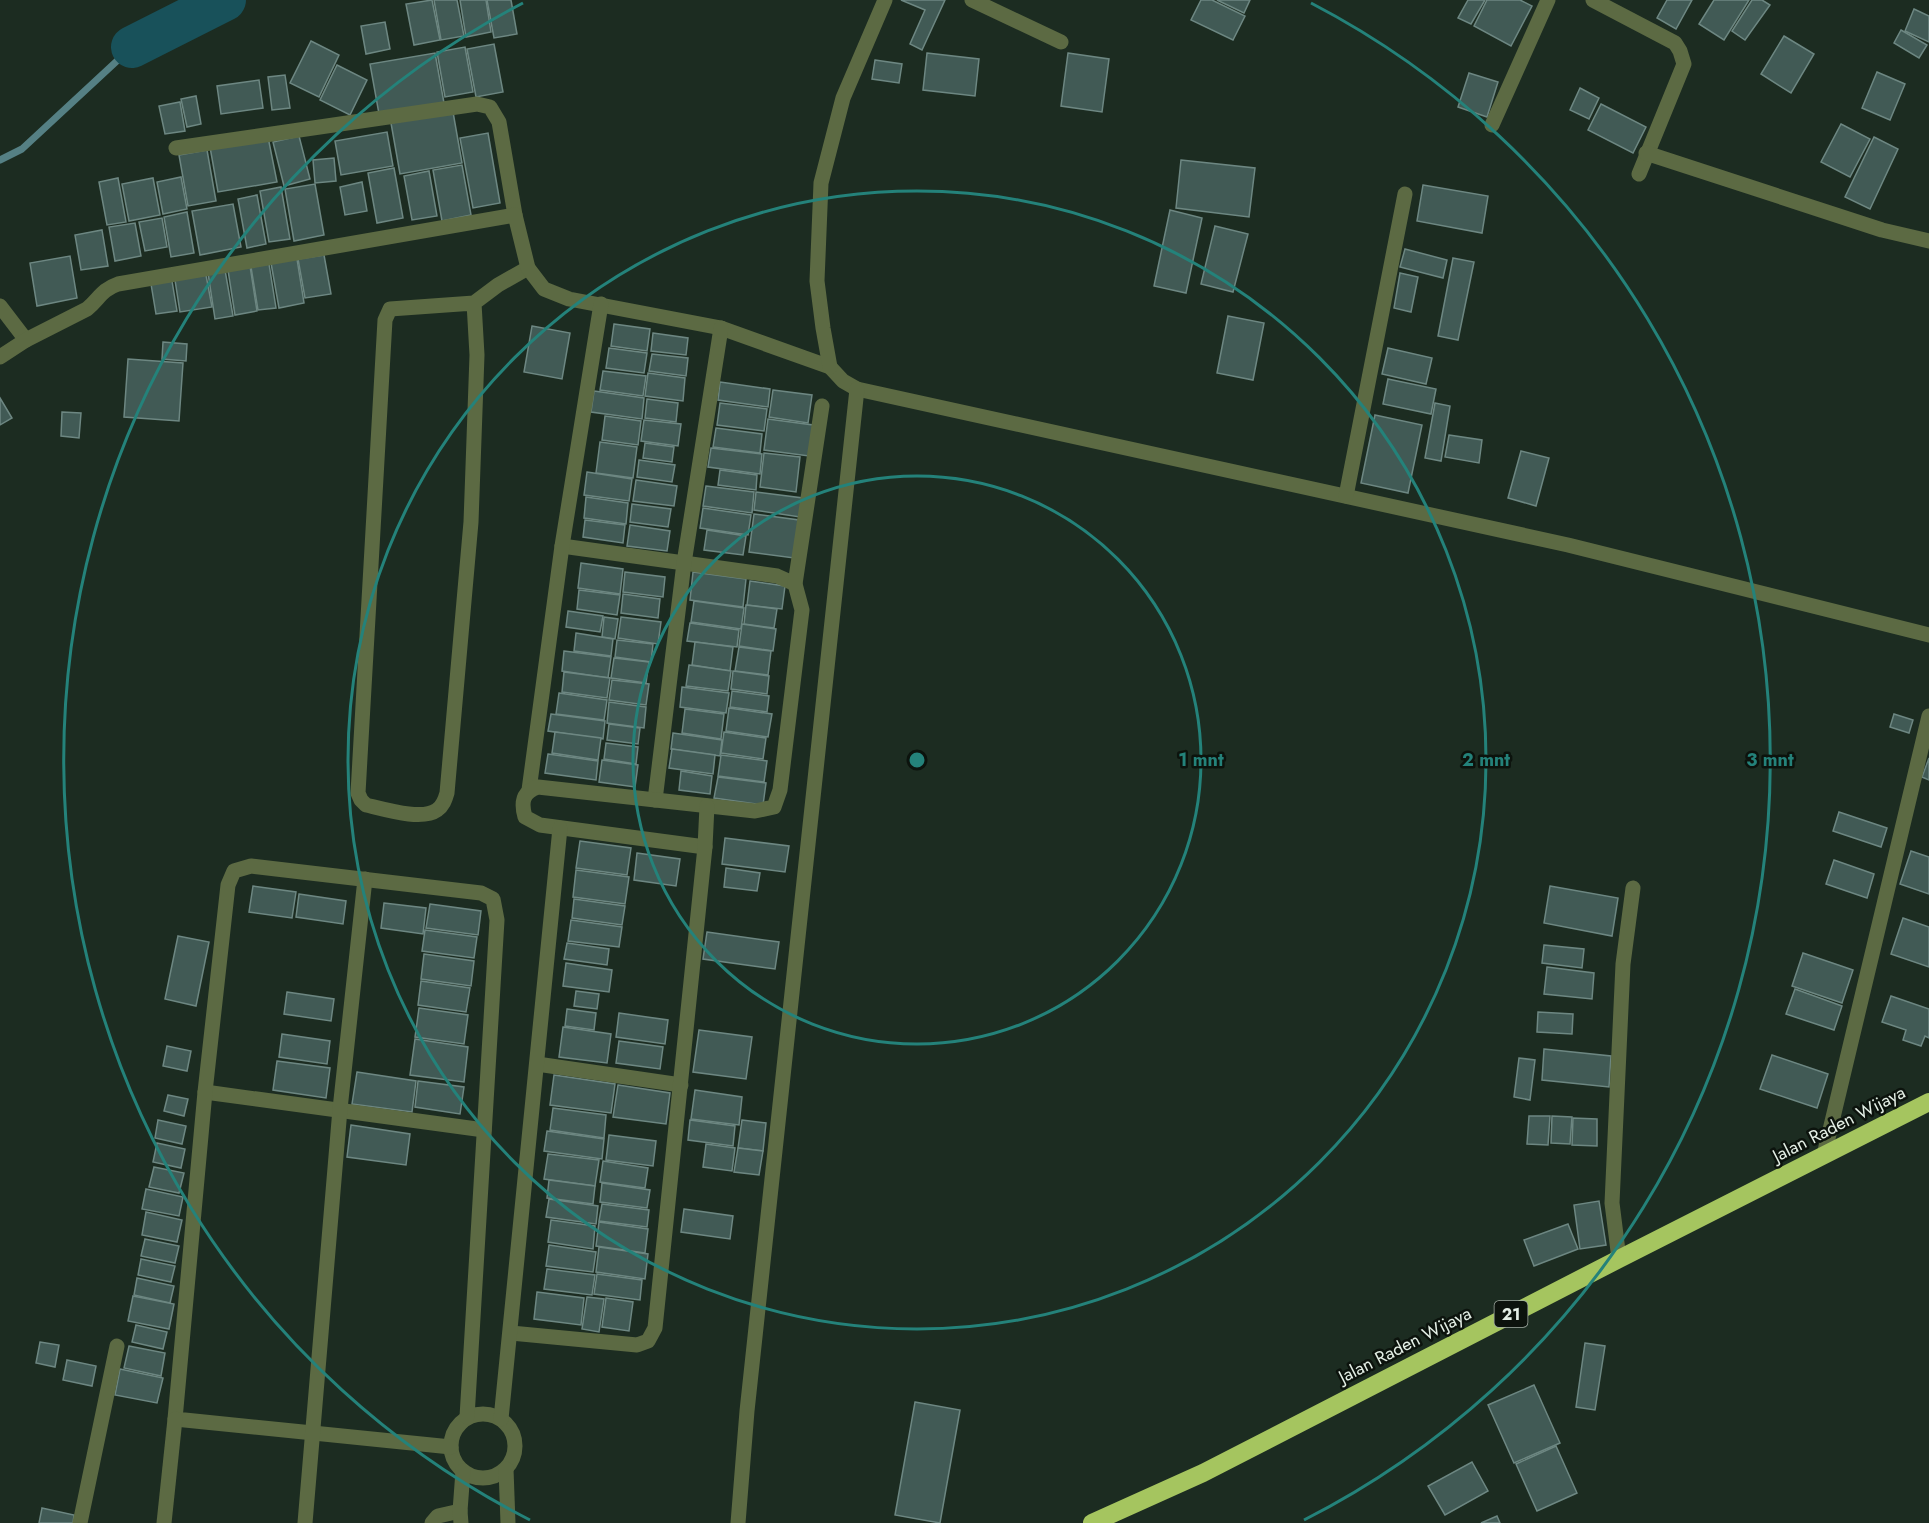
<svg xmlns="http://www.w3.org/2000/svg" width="1929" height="1523" viewBox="0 0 1929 1523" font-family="Jost,sans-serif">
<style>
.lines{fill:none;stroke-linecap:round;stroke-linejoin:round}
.stream{stroke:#558084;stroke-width:7}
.river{stroke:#18515a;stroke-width:42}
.building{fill:#415a55;stroke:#6d8782;stroke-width:1.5}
.street{stroke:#5c6a43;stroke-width:15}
.highway{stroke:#a5c55f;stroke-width:18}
.ring{fill:none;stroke:#24827a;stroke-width:3}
.labels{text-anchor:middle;stroke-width:5;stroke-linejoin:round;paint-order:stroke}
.shield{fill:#0c130d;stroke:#a3ada5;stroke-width:1.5}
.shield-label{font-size:16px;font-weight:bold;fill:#e4efe6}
.street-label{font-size:18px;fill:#e4efe6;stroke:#0c130d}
.centre{fill:#24827a;stroke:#0c130d;stroke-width:3}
.ring-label{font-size:18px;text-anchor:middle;font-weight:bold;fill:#24827a;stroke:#0c130d;stroke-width:5;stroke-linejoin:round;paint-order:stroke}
</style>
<rect width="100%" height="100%" fill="#1c2c21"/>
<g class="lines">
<polyline class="stream" points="0,160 22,149 132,47"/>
<polyline class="river" points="132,47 225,0"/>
</g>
<g class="building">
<polygon points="432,0 440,40 414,45 406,4"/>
<polygon points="434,0 457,0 464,36 441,40"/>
<polygon points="460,0 486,0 491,32 466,37"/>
<polygon points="487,0 511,0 517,34 494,38"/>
<polygon points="901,0 945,0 922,50 910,44 925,10"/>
<polygon points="1201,0 1212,0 1245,16 1233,40 1191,20"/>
<polygon points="1217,0 1250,0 1244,13"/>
<polygon points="1468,0 1485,0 1471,24 1458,18"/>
<polygon points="1487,0 1520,0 1532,6 1511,46 1474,26"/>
<polygon points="1667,0 1692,0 1676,29 1657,18"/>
<polygon points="1714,0 1749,0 1724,40 1699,24"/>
<polygon points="1752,0 1762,0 1770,5 1745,40 1732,31"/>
<polygon points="1914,9 1929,16 1929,42 1905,31"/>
<polygon points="385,22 390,49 366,54 361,26"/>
<polygon points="1901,30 1927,45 1919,58 1894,43"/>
<polygon points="1784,36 1814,54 1791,93 1761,74"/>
<polygon points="311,41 339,55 319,97 290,83"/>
<polygon points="494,44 503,92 476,97 467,49"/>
<polygon points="465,47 473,92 445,97 437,52"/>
<polygon points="435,53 444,103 379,114 370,64"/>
<polygon points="927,53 979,59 975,96 923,90"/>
<polygon points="1068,53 1109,59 1102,112 1061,106"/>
<polygon points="875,60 902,64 899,83 872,79"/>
<polygon points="337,65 367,80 350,115 320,100"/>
<polygon points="1877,72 1905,84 1890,120 1862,108"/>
<polygon points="1469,73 1498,82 1487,117 1458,107"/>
<polygon points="285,75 290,108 272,110 268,77"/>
<polygon points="259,80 263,108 221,114 217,86"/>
<polygon points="1580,88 1599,98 1589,119 1570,110"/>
<polygon points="196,96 201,124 187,127 181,99"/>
<polygon points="180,102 185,131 165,134 159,106"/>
<polygon points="1601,104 1646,127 1633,153 1588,130"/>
<polygon points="453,112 462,163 400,174 391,123"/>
<polygon points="1841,124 1870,139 1850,177 1821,162"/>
<polygon points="387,132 393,166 341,175 335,141"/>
<polygon points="488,133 500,203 473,208 460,138"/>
<polygon points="299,136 310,179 284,186 273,142"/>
<polygon points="268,137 277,182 218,192 210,147"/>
<polygon points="1874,137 1898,149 1870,209 1845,197"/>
<polygon points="207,150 216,201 188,206 179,155"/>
<polygon points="334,158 336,181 315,183 313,160"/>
<polygon points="1181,160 1255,168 1249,217 1176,208"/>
<polygon points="462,165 471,215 442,221 433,170"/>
<polygon points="394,168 403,218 377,223 368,173"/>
<polygon points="429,171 437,216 412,220 404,176"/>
<polygon points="181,177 187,209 163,214 157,182"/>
<polygon points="118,178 126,222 107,225 99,182"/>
<polygon points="153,178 160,215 129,221 122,184"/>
<polygon points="362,182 367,211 345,215 340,187"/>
<polygon points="315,184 324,235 294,241 285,189"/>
<polygon points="1423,185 1488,196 1482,233 1417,221"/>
<polygon points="281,187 290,239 269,242 260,191"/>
<polygon points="257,195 266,244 247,248 238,199"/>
<polygon points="233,204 241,247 200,255 192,211"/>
<polygon points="1170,210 1202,218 1186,293 1154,286"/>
<polygon points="187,212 194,253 171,257 164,217"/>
<polygon points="162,218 167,247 145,251 139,222"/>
<polygon points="135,223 141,256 115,261 109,227"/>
<polygon points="1215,226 1248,234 1233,292 1201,284"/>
<polygon points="102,230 108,266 81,270 75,235"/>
<polygon points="1405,249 1447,260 1443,278 1400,267"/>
<polygon points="324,255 331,294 305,298 298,259"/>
<polygon points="70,256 77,298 37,306 30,263"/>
<polygon points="1453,258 1474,262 1458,340 1438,336"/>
<polygon points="297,259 304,303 279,308 271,263"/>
<polygon points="269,264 276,308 258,310 251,267"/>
<polygon points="250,266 257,311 235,315 228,270"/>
<polygon points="225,270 233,316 215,319 208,273"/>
<polygon points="1400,273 1418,277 1411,312 1394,308"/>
<polygon points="206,275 212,307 180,312 175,280"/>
<polygon points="172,281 177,311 156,314 151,284"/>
<polygon points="1228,316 1264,323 1253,380 1217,373"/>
<polygon points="614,324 650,329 647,351 611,346"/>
<polygon points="532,326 570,333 562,379 524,372"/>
<polygon points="653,333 688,338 686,355 651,351"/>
<polygon points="163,342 187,344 186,361 162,359"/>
<polygon points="609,348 647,353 644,373 606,368"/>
<polygon points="1388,348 1432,358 1426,384 1382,374"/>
<polygon points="652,354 688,358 686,376 649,371"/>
<polygon points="128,359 183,363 179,421 124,417"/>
<polygon points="603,371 646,376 643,396 600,390"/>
<polygon points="648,373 685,378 683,401 645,396"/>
<polygon points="1388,379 1436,389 1431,414 1383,404"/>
<polygon points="720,382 770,389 768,407 718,400"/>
<polygon points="773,390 812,395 808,423 769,417"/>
<polygon points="594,391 644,398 642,419 591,412"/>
<polygon points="0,398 12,418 0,425"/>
<polygon points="647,399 678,403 676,422 645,418"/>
<polygon points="720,403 767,409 764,431 717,425"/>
<polygon points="1435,403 1450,406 1441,461 1425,458"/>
<polygon points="62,412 81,413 79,438 61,436"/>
<polygon points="1375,415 1422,425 1408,493 1361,483"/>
<polygon points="605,416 641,421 638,445 602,440"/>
<polygon points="768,419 813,425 809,456 764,450"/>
<polygon points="644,420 681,424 678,446 641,441"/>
<polygon points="716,428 762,434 760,453 713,447"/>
<polygon points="1449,435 1482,440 1479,463 1445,457"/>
<polygon points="600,442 637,447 633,478 596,473"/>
<polygon points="645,443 674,447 672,462 643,458"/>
<polygon points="711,448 762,454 760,474 708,467"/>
<polygon points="1521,451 1549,458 1536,506 1508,498"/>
<polygon points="764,453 800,457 796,492 760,487"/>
<polygon points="639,460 675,465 672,482 637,477"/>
<polygon points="720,470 757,475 756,490 718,485"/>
<polygon points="587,472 632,479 629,501 584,495"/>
<polygon points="636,480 677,486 674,506 633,501"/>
<polygon points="706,486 754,492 752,513 703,506"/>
<polygon points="756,492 803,498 800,517 754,510"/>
<polygon points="586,497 628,503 626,524 584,518"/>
<polygon points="632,504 671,509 668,527 630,522"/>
<polygon points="703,508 751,515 748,535 700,528"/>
<polygon points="754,514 799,520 794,558 749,552"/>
<polygon points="585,520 625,525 623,543 583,537"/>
<polygon points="630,525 670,531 667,551 627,546"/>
<polygon points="707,530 746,536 743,555 704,550"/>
<polygon points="581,563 623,569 620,594 578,588"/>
<polygon points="625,572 665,577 663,597 623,592"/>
<polygon points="693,572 746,579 743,607 690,600"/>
<polygon points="750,581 785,586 782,609 747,605"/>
<polygon points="579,590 620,595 617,615 577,609"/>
<polygon points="623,594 660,599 658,618 621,613"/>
<polygon points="694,601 744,608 741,629 691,622"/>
<polygon points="746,605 777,609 774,628 744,624"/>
<polygon points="568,611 603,616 600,632 566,627"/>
<polygon points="604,617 618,619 615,639 602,637"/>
<polygon points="621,617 661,622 658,644 618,638"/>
<polygon points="690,623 739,630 737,647 687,641"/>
<polygon points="742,624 776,629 773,651 739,646"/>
<polygon points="576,633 613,639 611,656 574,651"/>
<polygon points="617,640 653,644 651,662 615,657"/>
<polygon points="695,642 733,647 730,671 692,665"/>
<polygon points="739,647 771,651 768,675 735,671"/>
<polygon points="564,651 611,657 608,678 562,671"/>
<polygon points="614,658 649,662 646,683 611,678"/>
<polygon points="689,665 731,671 728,691 686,686"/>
<polygon points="733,671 769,676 767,694 731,689"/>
<polygon points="564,672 610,678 607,698 562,692"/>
<polygon points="612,680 649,684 646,705 609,700"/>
<polygon points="682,687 729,693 726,713 680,707"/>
<polygon points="732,691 769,696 767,712 730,707"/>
<polygon points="559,693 607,700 604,720 556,714"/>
<polygon points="609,702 646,707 644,728 607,723"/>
<polygon points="729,708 772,714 768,737 726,731"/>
<polygon points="685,709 724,714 721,739 682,733"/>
<polygon points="551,714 605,721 603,739 548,731"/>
<polygon points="1894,714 1913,720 1909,733 1890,727"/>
<polygon points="609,724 640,728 638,744 607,740"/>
<polygon points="555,732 601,738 598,760 552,753"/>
<polygon points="724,732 766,738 763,759 721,753"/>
<polygon points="673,733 722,740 720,756 671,749"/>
<polygon points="606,743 638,747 636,764 604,759"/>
<polygon points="672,749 715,755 713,774 669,768"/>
<polygon points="548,754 598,761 596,780 545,773"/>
<polygon points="721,755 767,761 764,782 718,776"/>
<polygon points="1929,758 1929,780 1922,777"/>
<polygon points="602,760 638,765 635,787 599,782"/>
<polygon points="681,771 712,776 710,794 679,790"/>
<polygon points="718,777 766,783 763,805 714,798"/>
<polygon points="1839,812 1887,828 1881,847 1833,831"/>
<polygon points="725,838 789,846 785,872 722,864"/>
<polygon points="580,841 631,848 627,875 576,868"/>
<polygon points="1911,851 1929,857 1929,894 1900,884"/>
<polygon points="637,853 680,859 676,886 634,880"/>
<polygon points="1834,860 1874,874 1867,898 1826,884"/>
<polygon points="726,868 760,873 757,891 724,887"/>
<polygon points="576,870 629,877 625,904 573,897"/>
<polygon points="253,886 296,892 292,918 249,912"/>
<polygon points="1550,886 1618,898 1612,936 1544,923"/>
<polygon points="299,894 346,901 343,924 296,917"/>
<polygon points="574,899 625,906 622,925 572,918"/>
<polygon points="384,903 426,908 423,934 381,928"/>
<polygon points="430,904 481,911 478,935 426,928"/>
<polygon points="1903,918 1929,927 1929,967 1891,954"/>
<polygon points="571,920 622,927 619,947 568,941"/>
<polygon points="425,930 477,937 474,958 422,951"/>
<polygon points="707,932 779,942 775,969 703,959"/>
<polygon points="178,936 209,942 196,1006 165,999"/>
<polygon points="567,943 609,949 607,965 564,959"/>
<polygon points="1544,945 1584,949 1582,968 1542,963"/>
<polygon points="1803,953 1853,970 1842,1003 1792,986"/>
<polygon points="424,954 474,961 471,986 421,979"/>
<polygon points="566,963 612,970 609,992 563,986"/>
<polygon points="1547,967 1594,973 1592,999 1544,994"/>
<polygon points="421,981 470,988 466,1012 418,1005"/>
<polygon points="1795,989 1842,1006 1834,1030 1786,1014"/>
<polygon points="576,991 599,994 597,1009 574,1006"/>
<polygon points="287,992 334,999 331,1021 284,1014"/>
<polygon points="1891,996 1929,1009 1929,1038 1925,1036 1921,1046 1903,1040 1906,1030 1882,1022"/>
<polygon points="419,1008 468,1015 464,1044 415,1037"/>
<polygon points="567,1009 596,1013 594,1030 565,1026"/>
<polygon points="1538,1012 1573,1014 1572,1034 1537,1032"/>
<polygon points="619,1013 668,1020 665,1044 616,1037"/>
<polygon points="563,1027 611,1034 607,1063 559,1057"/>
<polygon points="699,1030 752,1037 746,1079 693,1072"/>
<polygon points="282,1034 330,1041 327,1064 279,1057"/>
<polygon points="415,1039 468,1047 464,1082 410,1075"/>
<polygon points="619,1041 663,1047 660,1069 616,1063"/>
<polygon points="167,1046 191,1051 187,1071 163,1066"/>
<polygon points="1544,1049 1611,1056 1609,1087 1542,1080"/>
<polygon points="1772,1055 1828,1074 1817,1108 1760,1089"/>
<polygon points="1519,1058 1535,1060 1530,1100 1514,1097"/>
<polygon points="277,1061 330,1068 326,1098 273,1090"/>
<polygon points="357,1072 416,1081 412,1112 352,1104"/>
<polygon points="554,1075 615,1084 611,1113 550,1105"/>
<polygon points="418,1081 464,1087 460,1114 415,1107"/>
<polygon points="618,1085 670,1093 666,1124 613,1117"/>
<polygon points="695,1090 742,1097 739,1125 691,1119"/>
<polygon points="168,1095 188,1099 184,1116 164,1111"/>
<polygon points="553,1108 606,1115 604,1138 550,1130"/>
<polygon points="1529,1116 1550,1116 1548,1145 1527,1144"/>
<polygon points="1552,1116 1572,1117 1570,1144 1551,1143"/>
<polygon points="1573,1118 1597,1119 1597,1146 1572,1145"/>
<polygon points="158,1120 186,1126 182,1144 155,1138"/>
<polygon points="690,1120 735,1126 733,1146 688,1140"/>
<polygon points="742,1120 766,1123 763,1151 738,1148"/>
<polygon points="351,1125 410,1134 406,1165 347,1157"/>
<polygon points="547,1131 604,1139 602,1159 544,1151"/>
<polygon points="609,1135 656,1141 653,1166 606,1160"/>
<polygon points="157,1143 185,1149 181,1168 153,1162"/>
<polygon points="706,1144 735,1148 732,1171 703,1167"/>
<polygon points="738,1148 763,1151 759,1175 734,1172"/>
<polygon points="548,1154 599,1160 595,1186 544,1179"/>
<polygon points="603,1161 648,1168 645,1188 600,1182"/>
<polygon points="154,1167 184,1173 179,1193 149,1187"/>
<polygon points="549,1180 595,1186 593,1204 547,1198"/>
<polygon points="602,1183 650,1190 647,1208 600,1202"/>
<polygon points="146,1189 183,1197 179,1216 142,1209"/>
<polygon points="549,1199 598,1206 596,1224 546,1217"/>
<polygon points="1599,1201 1606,1245 1580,1249 1574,1205"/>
<polygon points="602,1204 649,1210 647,1227 599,1221"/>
<polygon points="684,1209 733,1216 730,1239 681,1232"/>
<polygon points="146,1212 182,1220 177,1242 142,1235"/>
<polygon points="551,1220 595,1226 593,1249 548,1242"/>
<polygon points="599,1222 648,1229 645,1253 596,1246"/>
<polygon points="1568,1224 1578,1249 1534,1266 1524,1240"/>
<polygon points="145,1239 179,1246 175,1263 141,1256"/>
<polygon points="549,1245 596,1252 593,1272 546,1266"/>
<polygon points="599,1247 648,1254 645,1279 596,1272"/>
<polygon points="141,1259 175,1266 171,1282 138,1275"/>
<polygon points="547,1269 595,1275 592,1295 544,1289"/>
<polygon points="597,1274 642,1280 640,1300 594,1294"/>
<polygon points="137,1278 174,1286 170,1303 134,1295"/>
<polygon points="537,1292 584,1298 581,1325 534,1319"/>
<polygon points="133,1296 174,1304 169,1329 128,1321"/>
<polygon points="587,1297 604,1299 599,1332 582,1329"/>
<polygon points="606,1298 633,1302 629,1331 602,1327"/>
<polygon points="136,1325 167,1332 163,1349 132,1342"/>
<polygon points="40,1342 59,1345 55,1367 36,1363"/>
<polygon points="1585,1343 1605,1346 1595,1410 1576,1407"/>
<polygon points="129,1346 165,1353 161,1376 124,1368"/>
<polygon points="67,1360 96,1366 92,1386 63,1380"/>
<polygon points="120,1369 163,1378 157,1403 115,1395"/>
<polygon points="1534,1385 1560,1443 1514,1463 1488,1405"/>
<polygon points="915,1402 960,1410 940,1523 895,1515"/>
<polygon points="1556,1446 1577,1493 1537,1511 1516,1464"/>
<polygon points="1472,1462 1488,1491 1445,1515 1428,1486"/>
<polygon points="42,1508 74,1515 73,1523 39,1523"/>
<polygon points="1497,1516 1500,1523 1481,1523"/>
</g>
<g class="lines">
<g class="street">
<polyline points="972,0 1061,42"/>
<polyline points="1593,0 1675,43 1680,51 1684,64 1639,174"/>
<polyline points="1492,125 1548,0"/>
<polyline points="176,148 477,104 490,107 499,122 515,215"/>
<polyline points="1646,153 1882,230 1929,241"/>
<path d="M474 303 477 355 471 522 447 793C445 800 443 806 437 810 422 821 384 809 366 805L361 800 358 793 385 320 390 309 474 303 498 285 528 268"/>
<polyline points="0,306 26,340"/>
<path d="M0 357 26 340 87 309C100 298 101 290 118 284L515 215 528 268 544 289 569 299 721 328 830 367 843 381 857 389 1568 545 1929 635"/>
<polyline points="830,367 823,328 817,281 821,183 843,98 885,0"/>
<polyline points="1346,496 1405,194"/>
<polyline points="562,546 777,576 795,584"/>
<polyline points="529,790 562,546 601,304"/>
<polyline points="655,800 684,563 721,328"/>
<path d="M705 847 540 825 525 817C521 803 522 792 538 787L755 811 774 807 780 790 802 610 795 584 822 406"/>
<polyline points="537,1064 681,1085"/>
<polyline points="205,1092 484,1130"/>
<polyline points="1824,1155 1929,716"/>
<polyline points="1619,1259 1612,1203 1623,964 1633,888"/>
<polyline points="511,1333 637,1345 648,1341 655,1328 705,847 707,806"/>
<circle cx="483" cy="1446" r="32"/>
<polyline points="501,1419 560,828"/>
<polyline points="451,1447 175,1419 205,1092 228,885 234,871 251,866 481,893 493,899 497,920 467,1417"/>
<polyline points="506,1469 508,1523"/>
<polyline points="80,1523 117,1346"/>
<polyline points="164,1523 175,1419"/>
<polyline points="305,1523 340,1109 365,879"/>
<polyline points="432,1523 438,1516 460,1511"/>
<polyline points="461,1523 460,1511 463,1471"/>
<polyline points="738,1523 747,1411 857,389"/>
</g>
<polyline class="highway" points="1092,1523 1203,1473 1619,1259 1929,1102"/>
</g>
<g class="ring">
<circle cx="917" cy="760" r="284"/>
<circle cx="917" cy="760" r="569"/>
<path d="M530 1520A853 853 0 0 1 523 3M1311 3A853 853 0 0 1 1304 1520"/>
</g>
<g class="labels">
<rect class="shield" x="1494.5" y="1301" width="33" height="26" rx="4.5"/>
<g class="shield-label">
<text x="1511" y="1320">21</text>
</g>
<g class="street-label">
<text transform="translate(1839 1124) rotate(-27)" y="6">Jalan Raden Wijaya</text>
<text transform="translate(1405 1345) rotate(-27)" y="6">Jalan Raden Wijaya</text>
</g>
</g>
<circle cx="917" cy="760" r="9" class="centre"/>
<g class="ring-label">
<text x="1201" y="766">1 mnt</text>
<text x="1486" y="766">2 mnt</text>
<text x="1770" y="766">3 mnt</text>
</g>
</svg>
